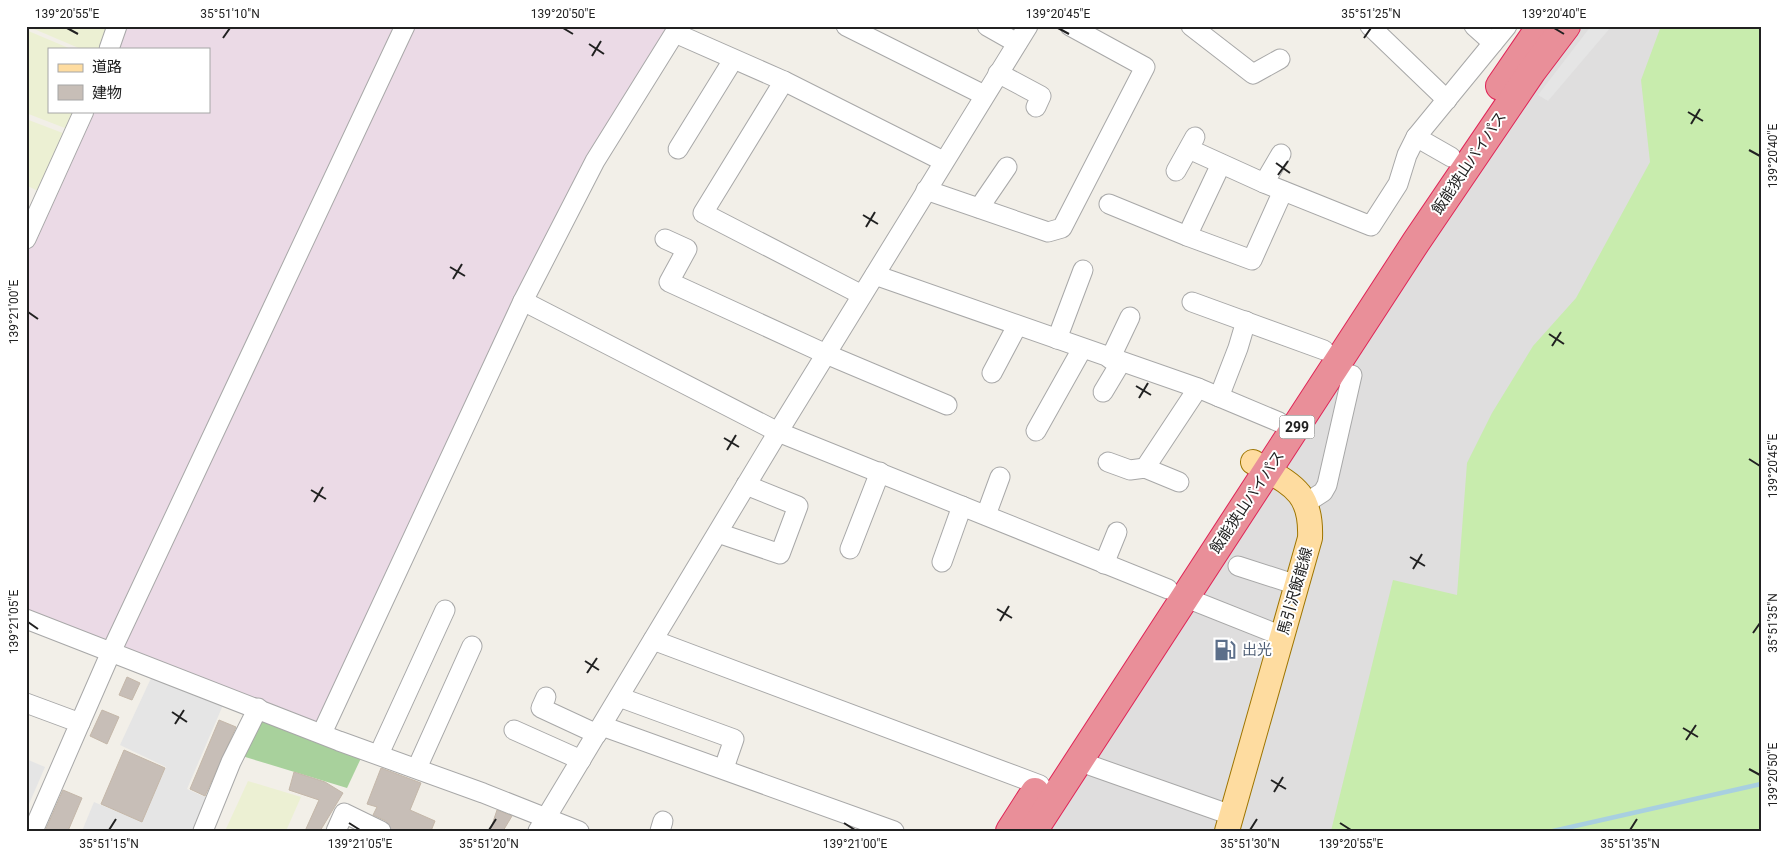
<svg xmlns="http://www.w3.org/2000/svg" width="1787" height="857" viewBox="0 0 1787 857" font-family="Roboto,'Noto Sans JP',sans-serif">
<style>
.residential{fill:#dfdede}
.industrial{fill:#ebdae6}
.farmland{fill:#ecf0d3}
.grass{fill:#c8ecad}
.forest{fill:#a8d19c}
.parking{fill:#e5e5e5}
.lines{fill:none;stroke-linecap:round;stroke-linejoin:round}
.stream{stroke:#a8cfe0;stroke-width:4.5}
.building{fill:#c7beb7;stroke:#c4b7a9}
.minor-casing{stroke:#a8a8a8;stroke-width:21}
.major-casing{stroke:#9e7500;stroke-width:26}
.highway-casing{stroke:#df2557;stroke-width:30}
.minor{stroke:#fff;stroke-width:19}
.major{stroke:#fedca0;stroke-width:24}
.highway{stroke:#e98f99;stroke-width:28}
.ticks{fill:none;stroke:#212121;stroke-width:2}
.labels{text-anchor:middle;stroke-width:4;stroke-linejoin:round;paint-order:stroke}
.shield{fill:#fff;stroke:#646464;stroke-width:1}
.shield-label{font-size:14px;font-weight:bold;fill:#212121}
.street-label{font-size:15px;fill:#212121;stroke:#fff}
.service-label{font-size:15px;fill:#4e5e75;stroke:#fff;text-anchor:start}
.neatline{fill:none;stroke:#212121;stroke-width:2}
.ticks-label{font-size:12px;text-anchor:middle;fill:#212121}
</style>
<rect width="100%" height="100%" fill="#f2efe8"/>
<polygon class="residential" points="1554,26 1761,26 1761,831 1038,831"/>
<polygon class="industrial" points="123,26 675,26 600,150 320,725 26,614 26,252 68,166 90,111 209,111 209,49 114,49"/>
<g class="farmland">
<polygon points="27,26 110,26 102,49 81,49"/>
<polygon points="26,30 71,49 49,49 49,111 77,111 70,130 26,113"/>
<polygon points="26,119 68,135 42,193 26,185"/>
<polygon points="248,781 301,797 286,831 225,831"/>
</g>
<polygon class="grass" points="1661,26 1761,26 1761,831 1331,831 1393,580 1457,595 1467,463 1492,413 1533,346 1576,298 1650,162 1641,80"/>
<polygon class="forest" points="258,719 362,756 347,788 242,756"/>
<g class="parking">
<polygon points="1591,26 1611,27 1548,101 1538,95"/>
<polygon points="152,676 223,705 187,789 212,800 199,831 82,831 94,802 142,822 166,767 120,745"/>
<polygon points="26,759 45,767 26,811"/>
</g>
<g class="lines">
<polyline class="stream" points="1553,831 1761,784"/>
</g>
<g class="building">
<polygon points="127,677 140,683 132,700 119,695"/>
<polygon points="102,710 119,717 107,744 90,736"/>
<polygon points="219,720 236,727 205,796 190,789"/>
<polygon points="124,750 165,768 142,822 101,804"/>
<polygon points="381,768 421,783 410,810 435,821 431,831 392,831 386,821 373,815 377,807 367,804"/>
<polygon points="294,772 325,782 343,793 320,831 305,831 319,800 289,790"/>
<polygon points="63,790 82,798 68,831 45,831"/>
<polygon points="497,810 512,816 503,831 490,831"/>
</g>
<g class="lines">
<g class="minor-casing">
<g id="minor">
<polyline points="846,26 984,95"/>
<polyline points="987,26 1017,43"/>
<polyline points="1191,26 1253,74 1280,59"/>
<polyline points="1370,26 1447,100"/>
<polyline points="1474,26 1493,43"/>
<polyline points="675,33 784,81 943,161"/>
<polyline points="109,49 117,26"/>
<polyline points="998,73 1041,96 1036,107"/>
<polyline points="784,81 703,213 862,295"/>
<polyline points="1416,137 1451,157"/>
<polyline points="678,149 733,60"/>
<polyline points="1189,149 1264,183 1371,226 1398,184 1407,155 1416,137 1507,26"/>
<polyline points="1176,171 1195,137"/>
<polyline points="1264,183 1281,154"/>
<polyline points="926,190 1048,232 1062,228 1145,67 1070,26"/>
<polyline points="1109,204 1187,236 1252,260 1283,191"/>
<polyline points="979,208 1007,167"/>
<polyline points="1187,236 1221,164"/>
<polyline points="26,239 84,111"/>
<polyline points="665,239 687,249 669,282 826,354 947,405"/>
<polyline points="875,275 1198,388 1279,422"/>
<polyline points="523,301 778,432 1168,589"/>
<polyline points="1192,302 1324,350"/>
<polyline points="1057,339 1083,270"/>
<polyline points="1110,359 1130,317"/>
<polyline points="992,373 1017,326"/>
<polyline points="1103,392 1121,362"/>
<polyline points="1219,397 1238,348 1246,321"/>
<polyline points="1036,431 1082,349"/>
<polyline points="1108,462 1130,470 1145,468 1179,482"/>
<polyline points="1145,468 1198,388"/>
<polyline points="1306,503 1323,492 1327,485 1352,375"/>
<polyline points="986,515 1000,477"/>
<polyline points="718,533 780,554 798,506 746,485"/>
<polyline points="850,549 880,472"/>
<polyline points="942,562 962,506"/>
<polyline points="1104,564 1117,532"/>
<polyline points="1238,566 1297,585"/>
<polyline points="1184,597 1282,636"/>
<polyline points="26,619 339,741 483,793 579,831"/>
<polyline points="653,640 1040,785"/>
<polyline points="546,697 541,708 597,734"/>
<polyline points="619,697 734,739 724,768"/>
<polyline points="26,703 80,723 33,831"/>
<polyline points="80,723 111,652 405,26"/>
<polyline points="602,726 894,831"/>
<polyline points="514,730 581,760"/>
<polyline points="322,733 523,301 595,161 679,26"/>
<polyline points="379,754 445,610"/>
<polyline points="1078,761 1231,815"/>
<polyline points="417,768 472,646"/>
<polyline points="203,831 231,762 258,708"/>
<polyline points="336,831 344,813 381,831"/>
<polyline points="538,831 778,432 1028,26"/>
<polyline points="660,831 663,821"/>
</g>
</g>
<g class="major-casing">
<path id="major" d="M1227 831 1310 538C1312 490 1290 484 1253 462"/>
</g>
<g class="highway-casing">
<g id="highway">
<polyline points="1500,86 1541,26"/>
<polyline points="1010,831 1035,792"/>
<polyline points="1033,831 1416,242 1532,71 1566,26"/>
</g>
</g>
<use href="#minor" class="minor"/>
<use href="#major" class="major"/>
<use href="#highway" class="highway"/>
</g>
<path class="ticks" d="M67 28 78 34M563 28 573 34M1058 28 1069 34M1554 28 1564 34M223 38 230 28M1364 38 1371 28M589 44 604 54M592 56 601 41M1688 112 1703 121M1691 124 1700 109M1749 150 1760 156M1276 163 1290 173M1278 175 1288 161M863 215 878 224M866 227 875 212M450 267 465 276M453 279 462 264M28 312 38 319M1549 334 1564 344M1552 346 1561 332M1136 386 1151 395M1139 398 1148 383M724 438 739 447M727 450 736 435M1749 459 1760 466M311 490 326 499M314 502 323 487M1410 557 1425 566M1413 569 1422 554M997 609 1012 618M1000 621 1009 606M28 622 38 629M1753 633 1760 623M585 661 599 670M587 673 597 658M172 712 187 722M175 724 184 710M1683 728 1698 737M1686 740 1696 725M1749 769 1760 775M1271 780 1286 789M1274 792 1283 777M349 823 360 830M844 823 855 830M1340 823 1351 830M109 830 116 819M489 830 496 819M1250 830 1257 819M1630 830 1637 819"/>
<defs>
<g id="fuel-bare" transform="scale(1.725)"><path d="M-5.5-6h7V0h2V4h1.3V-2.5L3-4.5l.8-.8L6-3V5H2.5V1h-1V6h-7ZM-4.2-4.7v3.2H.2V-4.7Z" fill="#5c6f8a" stroke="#fff" stroke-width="2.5" paint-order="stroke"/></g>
</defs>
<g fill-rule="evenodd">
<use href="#fuel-bare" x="1225" y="650"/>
</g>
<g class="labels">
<rect class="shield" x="1279.5" y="415.5" width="35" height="23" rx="4"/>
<g class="shield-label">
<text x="1297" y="432">299</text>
</g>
<g class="street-label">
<text transform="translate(1469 163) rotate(-56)" y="5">飯能狭山バイパス</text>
<text transform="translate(1247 502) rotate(-56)" y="5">飯能狭山バイパス</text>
<text transform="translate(1295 591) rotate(-74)" y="5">馬引沢飯能線</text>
</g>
<g class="service-label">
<text x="1242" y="655">出光</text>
</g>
</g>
<rect width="1787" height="857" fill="none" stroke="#ffffff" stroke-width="55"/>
<rect x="48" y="48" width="162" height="65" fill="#ffffff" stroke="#a6a6a6"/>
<rect x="58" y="64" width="25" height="8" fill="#fedca0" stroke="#a6a6a6"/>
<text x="92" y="72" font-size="15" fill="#212121">道路</text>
<rect x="58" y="85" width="25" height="15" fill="#c7beb7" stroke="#a6a6a6"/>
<text x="92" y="98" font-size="15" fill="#212121">建物</text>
<rect x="28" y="28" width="1732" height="802" class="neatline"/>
<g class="ticks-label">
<text x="67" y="18">139°20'55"E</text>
<text x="230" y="18">35°51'10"N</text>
<text x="563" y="18">139°20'50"E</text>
<text x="1058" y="18">139°20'45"E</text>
<text x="1371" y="18">35°51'25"N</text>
<text x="1554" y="18">139°20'40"E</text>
<text transform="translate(1773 156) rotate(-90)" y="4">139°20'40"E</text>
<text transform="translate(14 312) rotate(-90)" y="4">139°21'00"E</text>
<text transform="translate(1773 466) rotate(-90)" y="4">139°20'45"E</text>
<text transform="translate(14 622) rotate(-90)" y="4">139°21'05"E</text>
<text transform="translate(1773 623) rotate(-90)" y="4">35°51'35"N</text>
<text transform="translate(1773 775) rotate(-90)" y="4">139°20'50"E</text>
<text x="109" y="848">35°51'15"N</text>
<text x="360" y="848">139°21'05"E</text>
<text x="489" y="848">35°51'20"N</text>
<text x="855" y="848">139°21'00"E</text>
<text x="1250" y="848">35°51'30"N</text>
<text x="1351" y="848">139°20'55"E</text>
<text x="1630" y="848">35°51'35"N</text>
</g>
</svg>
